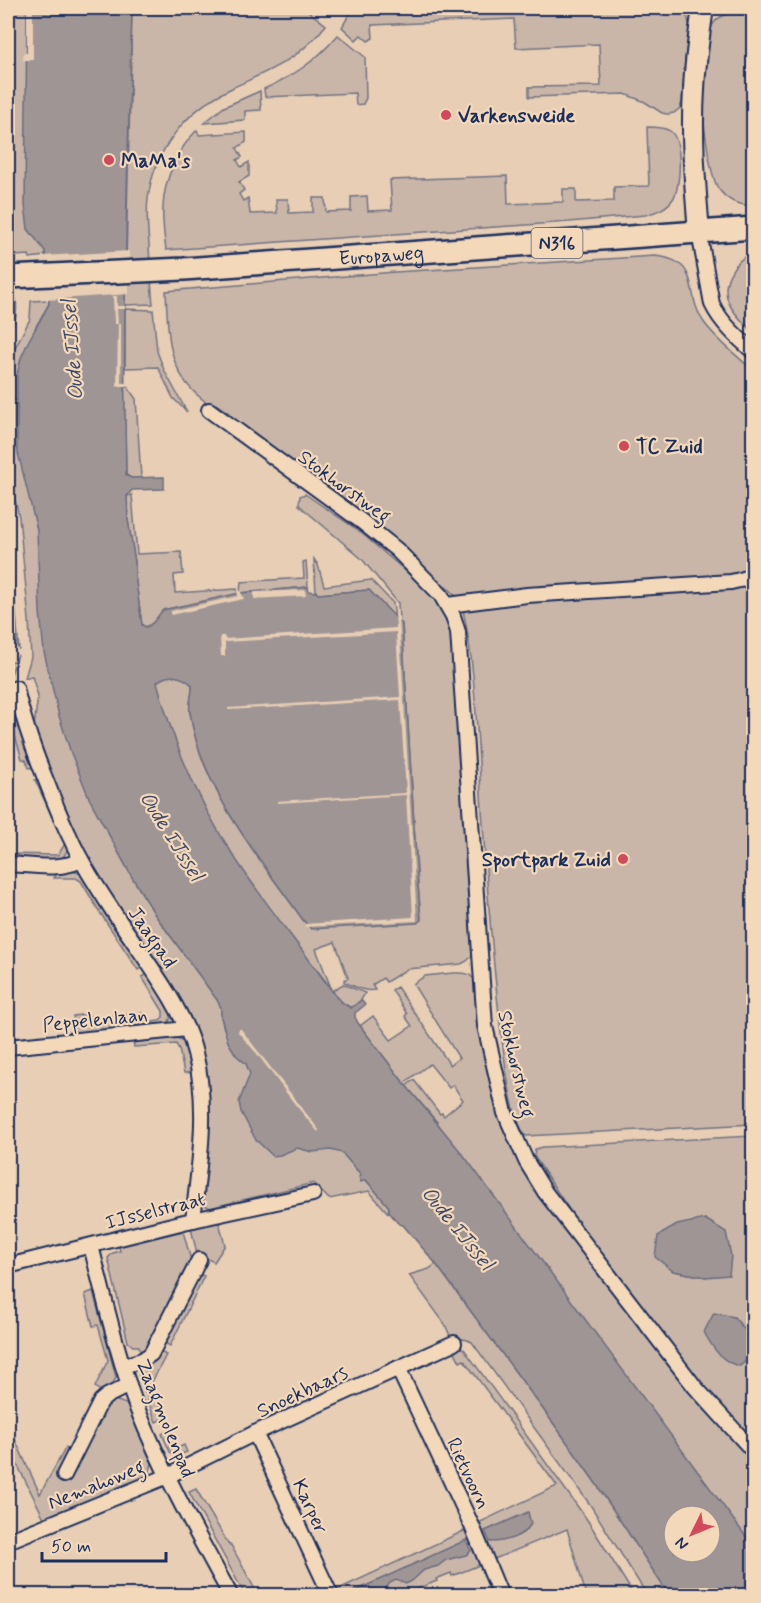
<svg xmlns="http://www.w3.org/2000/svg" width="761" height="1603" viewBox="0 0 761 1603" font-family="Mynerve,sans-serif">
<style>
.green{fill:#c9b6a8;stroke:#727283;stroke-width:1.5;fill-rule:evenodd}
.water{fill:#9f9595;stroke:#6a6c7f;stroke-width:1.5;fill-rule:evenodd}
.pier{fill:#e7ceb5}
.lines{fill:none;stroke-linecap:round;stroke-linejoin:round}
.street-casing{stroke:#1b2f5e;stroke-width:18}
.secondary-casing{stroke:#1b2f5e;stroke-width:24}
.primary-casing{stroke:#1b2f5e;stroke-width:26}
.street{stroke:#f4d8ba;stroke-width:14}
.secondary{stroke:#f4d8ba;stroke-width:20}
.primary{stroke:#f4d8ba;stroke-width:21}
.poi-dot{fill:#d1495b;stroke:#f4d8ba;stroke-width:2}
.labels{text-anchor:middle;stroke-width:4.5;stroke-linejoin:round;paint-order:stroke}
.shield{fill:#f4d8ba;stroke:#5c627a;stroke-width:1.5}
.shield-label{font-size:18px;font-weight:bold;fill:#1b2f5e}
.poi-label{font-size:20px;font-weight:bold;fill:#1b2f5e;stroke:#f4d8ba;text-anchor:start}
.street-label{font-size:20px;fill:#1b2f5e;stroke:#f4d8ba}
.water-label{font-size:21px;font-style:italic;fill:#3c486c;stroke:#f4d8ba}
</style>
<rect width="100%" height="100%" fill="#e7ceb5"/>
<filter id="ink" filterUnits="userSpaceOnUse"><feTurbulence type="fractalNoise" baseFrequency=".0167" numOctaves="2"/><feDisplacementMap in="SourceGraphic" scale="12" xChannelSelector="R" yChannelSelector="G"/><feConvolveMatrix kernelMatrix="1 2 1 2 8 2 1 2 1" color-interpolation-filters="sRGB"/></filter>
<g filter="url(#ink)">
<g class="green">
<polygon points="8,8 27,8 28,229 45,250 45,256 30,258 29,255 14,256 15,260 8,261"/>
<path d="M132 8H304L326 25C299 60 270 70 232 88 187 109 154 149 148 199 146 214 148 230 149 245 150 265 151 285 153 304L125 305Z"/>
<polygon points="353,8 680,8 687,16 690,27 685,59 682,102 680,108 674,113 667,114 662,113 645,102 625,94 529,97 529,87 601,86 599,44 516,48 514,19 372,25 373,38 368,41 361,35 356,40 342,27"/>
<path d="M730 13 753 15V205C739 206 727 201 718 188 709 174 702 112 702 94 702 81 707 36 712 26 716 18 723 15 730 13Z"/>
<path d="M338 35 365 57 366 98 363 104 356 105 355 93 265 97 264 89C295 75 316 61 338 35Z"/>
<polygon points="260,91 261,110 245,111 245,120 204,123 224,107"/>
<path d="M647 127C654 127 664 127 670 131 683 140 681 187 673 199 666 209 656 212 645 215L569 222 166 250C164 236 162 221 163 207 164 179 178 149 197 130L199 135 246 132V142L237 148 242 157 237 160 241 167 249 162V176L239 182 244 190 239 194 243 201 248 198 250 214 277 213 276 199H288L289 213 313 212V198H325L326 212 351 211V197L367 196 368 211 392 210 390 180 507 176 508 204 563 202V189H576V202L614 201V187L649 186Z"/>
<path d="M753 252V332C745 324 737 317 731 307 718 285 733 261 753 252Z"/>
<path d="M655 256C703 261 684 293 703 321 716 340 737 355 753 371V1124L526 1136C511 1120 504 1056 501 1032 491 947 485 862 480 777 476 721 475 664 463 610 460 599 453 591 444 586L393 537 297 466 231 421 229 413 216 404 211 406C205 401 199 397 193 391 166 363 168 327 166 291L395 272Z"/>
<path d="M8 299H16C18 315 15 321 8 336Z"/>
<polygon points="49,300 49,304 35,328 36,331 22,400 8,400 8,361 30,319 31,301"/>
<polygon points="125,309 153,310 157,351 164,370 187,412 173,398 158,367 125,368"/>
<polygon points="124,386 127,386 136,399 141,478 131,478 126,475"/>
<polygon points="8,404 17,404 17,410 100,816 100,818 132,877 156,916 217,999 221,1008 221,1017 224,1029 248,1064 290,1148 340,1149 361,1176 378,1192 389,1207 388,1213 369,1191 329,1199 313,1183 210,1208 203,1204 200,1200 201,1060 81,849 33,734 38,696 32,676 25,678 31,657 29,620 19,517 8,468"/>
<path d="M305 494 359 531 402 568 430 594 443 609 449 623 453 647 472 956 467 961 461 964 407 969 386 982 383 978 372 985 375 990C364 992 354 986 344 982V980L348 978 335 942 316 949 331 988 237 868 180 769 156 682C159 680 161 678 165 677 173 673 187 679 192 685 193 694 188 704 190 713 201 789 260 859 303 920L417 923 421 919 417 874 402 624 399 621 398 603 362 559 299 505 300 496Z"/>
<path d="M132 495 137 554 181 552 183 574 174 575 175 593 237 589 238 594 163 610C158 617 154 624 146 627L142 625 135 575V562L128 520 127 496Z"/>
<polygon points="8,520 9,531 19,650 17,646 14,623 8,622"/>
<polygon points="314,559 318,565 324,586 371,580 393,603 395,618 369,590 318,594 316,592"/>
<polygon points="306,561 308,587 240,593 241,582 304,578 303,562"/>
<polygon points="18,655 11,674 9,685 17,713 9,715 8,708 8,662 15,661"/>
<polygon points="19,721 36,767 29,768 26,760 22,759 11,723"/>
<path d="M40 778 68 846C67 854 63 858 56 862L8 859V854L58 855 65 844 35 780Z"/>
<polygon points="58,871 71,871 83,874 143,967 138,970 99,911 81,881 76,878 54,878"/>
<path d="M453 973C463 973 470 972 475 981L487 1070 496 1107 511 1144 531 1180 558 1221 642 1331 692 1392 753 1460V1557L461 1162 437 1122 406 1086 414 1080 440 1114 442 1113 444 1116 463 1100 453 1085 449 1088 430 1064 404 1083 360 1026 373 1016 391 1040 412 1026 405 1016 407 1014 392 990 397 987 450 1065 459 1058 413 984 425 976Z"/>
<path d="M148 974 171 1008C172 1016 171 1020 166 1026L75 1037 73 1016 81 1015 100 1017 143 1013 152 1022 159 1021 163 1017V1011L142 977Z"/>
<polygon points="343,984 365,993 361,1000 352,1008 344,1004 334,993 333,990"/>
<polygon points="174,1037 184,1041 194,1072 184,1073 179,1049 176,1044 134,1047 133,1041"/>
<path d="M753 1136V1442C697 1380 643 1314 595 1247 573 1217 554 1186 534 1156L535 1149 543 1147ZM705 1219 720 1230 706 1277 673 1271Z"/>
<polygon points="219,1222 225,1245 214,1262 197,1254 191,1228"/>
<polygon points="183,1231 192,1264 151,1343 145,1350 140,1352 139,1346 133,1346 128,1342 108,1258 113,1253 120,1251 119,1246"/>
<path d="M436 1264 562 1435 597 1485 669 1595H647L591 1506 472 1342C463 1337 457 1340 450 1336L445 1324 409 1275 429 1269Z"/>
<polygon points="198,1273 204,1276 170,1346 163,1342"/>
<polygon points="93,1291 116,1377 113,1384 102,1392 95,1387 108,1360 98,1325 93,1326 85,1294"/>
<polygon points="460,1347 464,1349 588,1521 634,1595 586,1595 567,1529 492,1560 476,1524 557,1486 464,1360 460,1362 454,1350"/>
<polygon points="159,1351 166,1355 151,1384 165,1418 156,1422 139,1376 139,1371 142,1367 152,1361"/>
<path d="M115 1400 126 1404 129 1409 152 1463 150 1471 143 1478 44 1518 8 1446V1424L40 1494 66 1447 70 1450C80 1438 102 1404 115 1400Z"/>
<polygon points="169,1430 178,1448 184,1445 187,1452 176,1456 170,1452 162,1434"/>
<polygon points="196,1489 229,1545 231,1545 258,1595 245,1595 189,1492"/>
<polygon points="468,1529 482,1564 452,1576 451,1573 436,1579 437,1581 401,1595 336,1595 334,1591"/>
</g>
<g class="water">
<path d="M27 8H132C128 161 122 315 126 469V475L131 478 164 477V489L132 490 127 496 128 520 135 562V575L142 625 146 627C155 624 156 617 163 610L240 593 308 587 309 591 316 592 318 594 369 590 402 624 417 874 421 920 417 923 311 929 303 920C260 859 201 789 190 712 188 703 193 694 192 685 182 675 168 673 157 682 174 746 200 806 237 861 268 908 305 952 337 998L344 1004 351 1008 361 1000 365 1005 355 1013V1017L358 1023 404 1083 465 1157 747 1538 753 1547V1595H669L597 1485 562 1435 436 1264 403 1225 399 1224 389 1212V1207L366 1180 361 1182 359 1177 361 1175 342 1153 331 1150 312 1152 297 1148 280 1155 273 1156 256 1140 241 1112 239 1102 250 1074 246 1064 236 1055 228 1042 221 1017V1008L217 1000 156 916 132 877 90 800 71 753 59 716 44 652 40 612 37 530 17 449V375L21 358 28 342 49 304V287L45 251 28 229 25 205ZM674 1516H710V1552H674Z"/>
<polygon points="705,1219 726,1232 731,1256 729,1275 706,1277 673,1271 655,1257 658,1236 677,1225"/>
<path d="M714 1313 734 1317 751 1337 748 1359 740 1366C722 1363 712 1347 704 1332Z"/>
<path d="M528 1512 531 1524C523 1537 505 1542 490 1542L485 1531Z"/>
<polygon points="466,1540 471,1551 466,1555 446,1560 438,1566 424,1570 412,1581 406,1584 396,1580 390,1583 380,1595 346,1595"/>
</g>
<g class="pier">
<polygon points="27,8 33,8 33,60 23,60 23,53 27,52"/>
<polygon points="129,251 129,294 46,300 42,256"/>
<polygon points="113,296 117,296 117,306 125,306 125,309 117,309 118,324 121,324 121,383 128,383 127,386 117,386 118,324 114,324"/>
<polygon points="240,590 244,599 171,615 171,611 238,596 237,591"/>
<polygon points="305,590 306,596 254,599 254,592"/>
<polygon points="395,613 399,617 417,921 305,927 305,924 412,917 413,916 406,795 277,803 277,801 405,793 406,792 400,700 228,710 228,708 400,697 396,632 225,642 225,656 221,656 220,636 224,636 225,639 396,628"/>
<polygon points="239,1029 241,1029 319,1130 318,1132 294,1103 258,1055 238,1032"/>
</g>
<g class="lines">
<g class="street-casing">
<g id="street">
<polyline points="750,8 754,8"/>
<path d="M699 232 712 304C721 323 738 338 754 352"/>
<polyline points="209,410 361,521 397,550 441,595 453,616 458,632 485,1026 505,1113 526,1161 545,1192 695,1387 754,1452"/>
<polyline points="448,605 527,595 731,582 744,579 754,572"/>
<path d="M16 688C23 720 34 751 47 783 54 801 61 819 70 837 81 862 96 885 111 908 138 951 183 1004 195 1053 209 1108 199 1165 193 1220"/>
<path d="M8 864C31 865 60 871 81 860"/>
<polyline points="8,1047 187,1029"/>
<path d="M91 1246C105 1300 117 1355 137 1408 163 1473 197 1534 231 1596"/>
<polyline points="8,1266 184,1222 313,1194"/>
<polyline points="123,1366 142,1360 151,1354 199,1260"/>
<polyline points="398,1368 472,1526 501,1596"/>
<polyline points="255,1433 331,1596"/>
<polyline points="64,1475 101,1401 107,1396 129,1385"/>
<polyline points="8,1541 168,1476 255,1433 454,1343"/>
</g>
</g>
<g class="secondary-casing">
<path id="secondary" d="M699 232C695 185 691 137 694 90 695 62 699 35 703 8"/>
</g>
<g class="primary-casing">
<g id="primary">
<path id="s1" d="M8 277 184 269 754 228"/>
</g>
</g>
<use href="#street" class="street"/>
<use href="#secondary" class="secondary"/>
<use href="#primary" class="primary"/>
</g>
</g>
<g class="poi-dot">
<circle cx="446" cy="115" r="6"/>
<circle cx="109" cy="160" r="6"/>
<circle cx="624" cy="446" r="6"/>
<circle cx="623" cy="859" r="6"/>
</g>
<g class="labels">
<rect class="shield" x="531.5" y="228" width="51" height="30" rx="4.5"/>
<g class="shield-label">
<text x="557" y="249">N316</text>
</g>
<g class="poi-label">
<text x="458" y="122">Varkensweide</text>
<text x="121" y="167">MaMa's</text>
<text x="636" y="453">TC Zuid</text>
<text x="611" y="866" text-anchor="end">Sportpark Zuid</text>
</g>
<g class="street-label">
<text dy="7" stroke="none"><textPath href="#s1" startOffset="374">Europaweg</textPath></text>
<text transform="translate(345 486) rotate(36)" y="7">Stokhorstweg</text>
<text transform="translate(153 937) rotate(56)" y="7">Jaagpad</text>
<text transform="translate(95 1019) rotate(-6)" y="7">Peppelenlaan</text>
<text transform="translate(517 1064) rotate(77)" y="7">Stokhorstweg</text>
<text transform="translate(155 1210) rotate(-14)" y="7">IJsselstraat</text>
<text transform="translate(302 1391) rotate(-25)" y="7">Snoekbaars</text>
<text transform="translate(166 1418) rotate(68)" y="7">Zaagmolenpad</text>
<text transform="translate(469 1473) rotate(65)" y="7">Rietvoorn</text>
<text transform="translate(96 1484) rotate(-22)" y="7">Nemahoweg</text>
<text transform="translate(311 1506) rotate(65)" y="7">Karper</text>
</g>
<g class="water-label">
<text transform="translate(72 350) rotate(-94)" y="7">Oude IJssel</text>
<text transform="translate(172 836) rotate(58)" y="7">Oude IJssel</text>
<text transform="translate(458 1228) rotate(51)" y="7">Oude IJssel</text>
</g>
</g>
<rect width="761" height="1603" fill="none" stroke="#f4d8ba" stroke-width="30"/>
<rect x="15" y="15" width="731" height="1573" fill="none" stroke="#1b2f5e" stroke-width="2" filter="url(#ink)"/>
<g transform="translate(692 1534) rotate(227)"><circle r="28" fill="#f4d8ba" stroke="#9d9495" stroke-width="1.5"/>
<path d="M0-4.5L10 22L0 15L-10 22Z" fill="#d1495b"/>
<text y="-9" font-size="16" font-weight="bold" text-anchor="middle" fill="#1b2f5e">N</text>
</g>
<path d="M42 1552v9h124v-9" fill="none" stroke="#1b2f5e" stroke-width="3"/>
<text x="51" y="1552" font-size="18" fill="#1b2f5e" stroke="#f4d8ba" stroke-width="4.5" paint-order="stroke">50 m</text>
</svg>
